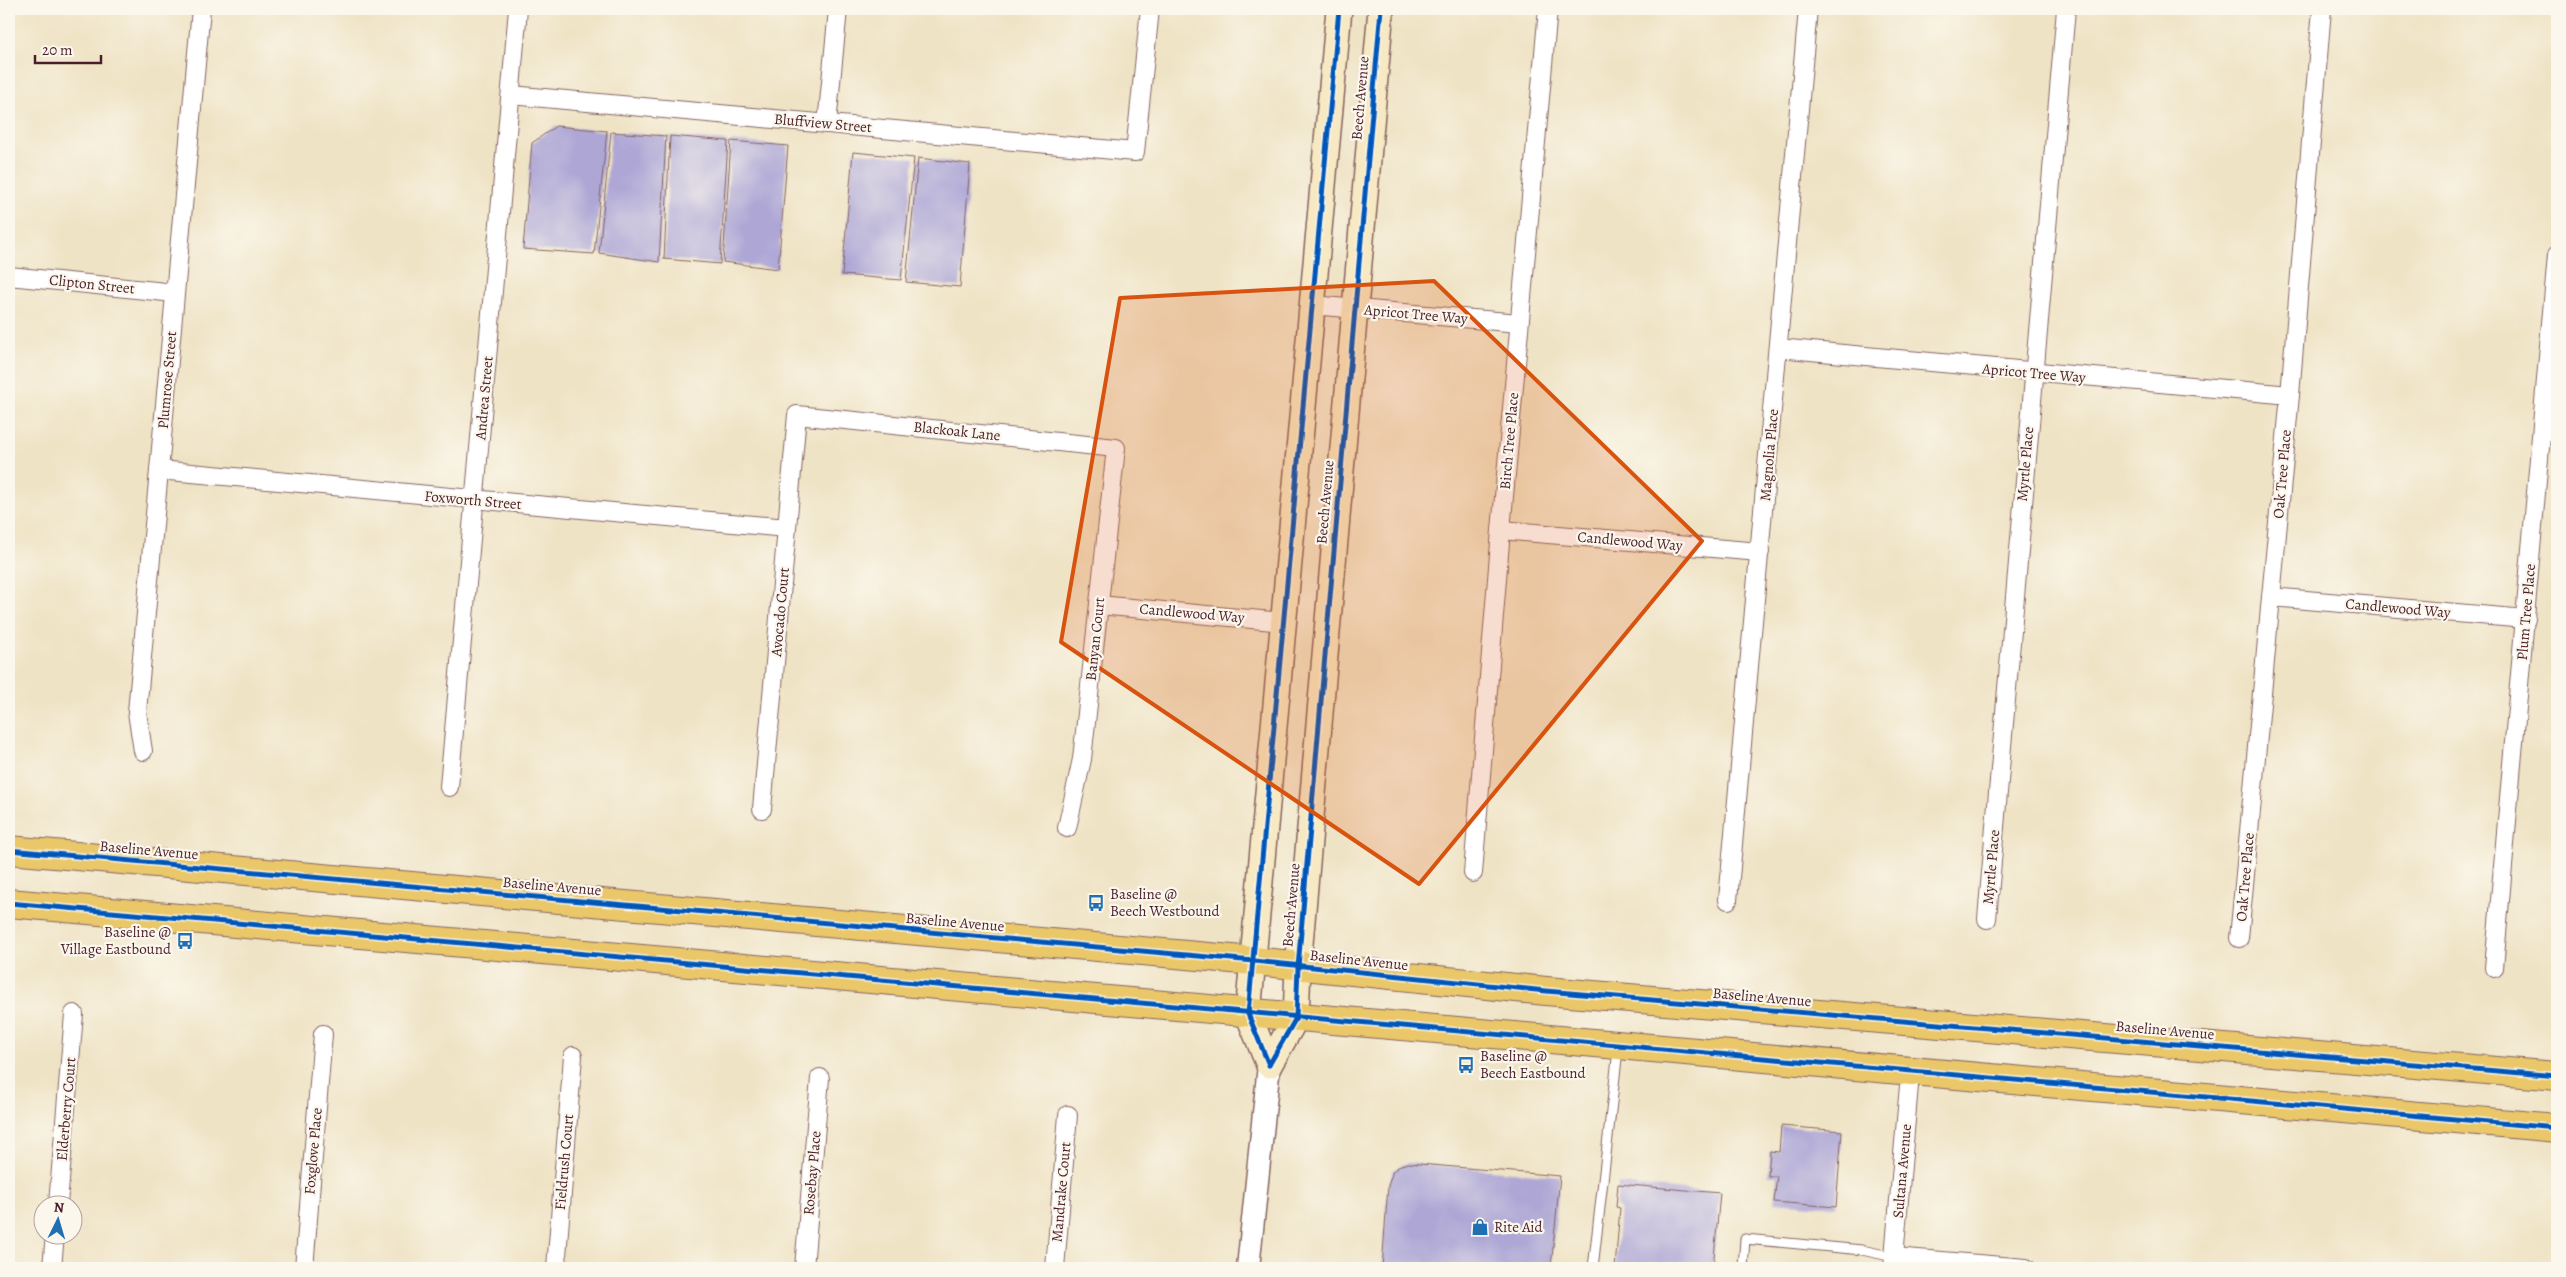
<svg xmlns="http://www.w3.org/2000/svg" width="2566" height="1277" viewBox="0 0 2566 1277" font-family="Alegreya,serif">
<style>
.building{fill:#aea7d6}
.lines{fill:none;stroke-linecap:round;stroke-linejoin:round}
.service-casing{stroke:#846461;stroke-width:11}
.minor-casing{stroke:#846461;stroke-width:20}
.tertiary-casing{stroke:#846461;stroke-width:25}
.secondary-casing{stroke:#846461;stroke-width:28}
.primary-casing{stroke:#846461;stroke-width:30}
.service{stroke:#fff;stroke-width:9}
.minor{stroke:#fff;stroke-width:18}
.tertiary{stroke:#fff;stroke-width:22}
.secondary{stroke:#f7e9c3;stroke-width:25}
.primary{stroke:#eac769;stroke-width:28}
.cycleway-casing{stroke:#fbf7ec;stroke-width:8}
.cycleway{stroke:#0057b8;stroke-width:5}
.marked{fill:#d8530f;fill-opacity:0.2;stroke:#d8530f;stroke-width:4;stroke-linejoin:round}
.labels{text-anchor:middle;stroke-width:4.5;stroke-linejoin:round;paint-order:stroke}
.street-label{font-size:15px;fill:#4a1f2b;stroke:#fbf7ec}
.poi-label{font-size:15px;fill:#4a1f2b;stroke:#fbf7ec;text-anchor:start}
</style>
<rect width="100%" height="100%" fill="#fbf7ec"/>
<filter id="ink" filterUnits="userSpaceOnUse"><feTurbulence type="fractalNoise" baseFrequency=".02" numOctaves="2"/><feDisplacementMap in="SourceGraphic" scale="10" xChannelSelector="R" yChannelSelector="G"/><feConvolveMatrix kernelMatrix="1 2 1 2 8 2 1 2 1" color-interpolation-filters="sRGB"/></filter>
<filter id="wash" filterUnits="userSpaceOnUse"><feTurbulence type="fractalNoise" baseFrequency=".0096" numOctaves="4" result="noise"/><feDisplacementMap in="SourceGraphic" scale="20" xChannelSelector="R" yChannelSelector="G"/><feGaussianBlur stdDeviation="1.12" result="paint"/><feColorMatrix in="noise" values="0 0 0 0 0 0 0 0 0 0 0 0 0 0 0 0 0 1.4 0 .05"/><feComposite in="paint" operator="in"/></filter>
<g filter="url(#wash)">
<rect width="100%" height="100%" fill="#efe3c5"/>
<g id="blocks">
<g class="building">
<polygon points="556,126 607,131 594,254 523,249 532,143"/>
<polygon points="611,132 666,136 659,262 599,253"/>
<polygon points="670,136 728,141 720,264 664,259"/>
<polygon points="731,141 788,146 778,269 723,262"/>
<polygon points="853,152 914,158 901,280 842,275"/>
<polygon points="918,158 970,164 960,287 906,282"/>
<polygon points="1781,1126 1842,1131 1836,1207 1774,1202 1777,1176 1768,1176 1770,1151 1779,1152"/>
<polygon points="1408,1163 1560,1176 1551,1268 1382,1268 1388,1186 1393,1171 1401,1165"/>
<polygon points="1618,1184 1720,1193 1713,1268 1615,1268 1620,1208 1616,1207"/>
</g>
</g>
</g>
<g filter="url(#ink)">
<use href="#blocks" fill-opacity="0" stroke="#846461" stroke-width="1"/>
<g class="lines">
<g class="service-casing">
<g id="service">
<polyline points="1593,1268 1618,1050"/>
<polyline points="1743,1268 1745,1239 1862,1250 1894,1257"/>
</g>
</g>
<g class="minor-casing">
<g id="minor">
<polyline points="511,95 1135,152 1150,9"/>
<polyline points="827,124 838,9"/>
<polyline points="9,276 175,293"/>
<polyline points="1312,305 1519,323"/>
<polyline points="1778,348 2290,395"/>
<polyline points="159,470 787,528"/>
<polyline points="1501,530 1760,552"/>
<polyline points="2271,597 2526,619"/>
<polyline points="1099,605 1284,622"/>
<polyline points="143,751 137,712 201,9"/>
<polyline points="449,787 518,9"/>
<polyline points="762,809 797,415 1116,448 1082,759 1067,828"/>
<polyline points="1473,873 1501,530 1548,9"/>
<polyline points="1728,900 1808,9"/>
<polyline points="1987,919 2066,9"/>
<polyline points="2239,938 2290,395 2322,9"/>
<polyline points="2494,968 2557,255"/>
<polyline points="58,1204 74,1014"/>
<polyline points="1894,1257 2026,1268"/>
<polyline points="52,1268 55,1234"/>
<polyline points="304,1268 323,1034"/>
<polyline points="556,1268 573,1056"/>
<polyline points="804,1268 820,1078"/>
<polyline points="1055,1268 1068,1115"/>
<polyline points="1893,1268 1910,1074"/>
</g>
</g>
<g class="tertiary-casing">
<polyline id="tertiary" points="1248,1268 1269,1065"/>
</g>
<g class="secondary-casing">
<g id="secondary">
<polyline points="1269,1065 1296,1018 1298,967 1381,9"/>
<polyline points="1269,1065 1248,1014 1339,9"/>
</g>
</g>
<g class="primary-casing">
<g id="primary">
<polyline points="9,850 1254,961 1546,991 2557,1076"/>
<path d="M9 903C858 979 1707 1057 2557 1128"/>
</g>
</g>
<use href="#service" class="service"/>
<use href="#minor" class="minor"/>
<use href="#tertiary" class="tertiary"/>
<use href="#secondary" class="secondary"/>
<use href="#primary" class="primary"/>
<g class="cycleway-casing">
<g id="cycleway">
<polyline points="9,850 1254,961 1546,991 2557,1076"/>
<path d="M9 903C858 979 1707 1057 2557 1128"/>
<polyline points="1269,1065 1296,1018 1298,967 1381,9"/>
<polyline points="1269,1065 1248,1014 1339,9"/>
</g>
</g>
<use href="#cycleway" class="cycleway"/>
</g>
</g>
<path class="marked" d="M1434 281 1702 541 1419 884 1061 642 1120 298Z"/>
<defs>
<g id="bus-bare" transform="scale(1.35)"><path d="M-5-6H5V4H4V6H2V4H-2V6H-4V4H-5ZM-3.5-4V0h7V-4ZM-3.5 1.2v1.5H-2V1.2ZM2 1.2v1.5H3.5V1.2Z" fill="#1f6fb2" stroke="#fbf7ec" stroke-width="2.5" paint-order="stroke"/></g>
<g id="shop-bare" transform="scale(1.35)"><path d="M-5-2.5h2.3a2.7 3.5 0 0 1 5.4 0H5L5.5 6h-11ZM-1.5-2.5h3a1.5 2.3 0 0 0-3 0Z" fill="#1f6fb2" stroke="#fbf7ec" stroke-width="2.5" paint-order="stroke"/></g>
</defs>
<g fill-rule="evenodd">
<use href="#bus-bare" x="1096" y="903"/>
<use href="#bus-bare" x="185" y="941"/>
<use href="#bus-bare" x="1466" y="1065"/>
<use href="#shop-bare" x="1480" y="1227"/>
</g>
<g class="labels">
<g class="street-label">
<text transform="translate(1360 98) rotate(-85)" y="5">Beech Avenue</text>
<text transform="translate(823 123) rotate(5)" y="5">Bluffview Street</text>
<text transform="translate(92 284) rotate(6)" y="5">Clipton Street</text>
<text transform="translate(1416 314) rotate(5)" y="5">Apricot Tree Way</text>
<text transform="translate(2034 373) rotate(5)" y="5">Apricot Tree Way</text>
<text transform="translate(167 380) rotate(-85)" y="5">Plumrose Street</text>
<text transform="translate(484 398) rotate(-85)" y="5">Andrea Street</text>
<text transform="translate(957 431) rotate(6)" y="5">Blackoak Lane</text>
<text transform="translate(1509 441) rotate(-85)" y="5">Birch Tree Place</text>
<text transform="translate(1769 455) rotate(-85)" y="5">Magnolia Place</text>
<text transform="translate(2025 464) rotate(-85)" y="5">Myrtle Place</text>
<text transform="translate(2282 474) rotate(-85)" y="5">Oak Tree Place</text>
<text transform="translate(473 500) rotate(5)" y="5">Foxworth Street</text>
<text transform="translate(1325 502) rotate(-85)" y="5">Beech Avenue</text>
<text transform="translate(1630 541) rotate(5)" y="5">Candlewood Way</text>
<text transform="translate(2398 608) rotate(5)" y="5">Candlewood Way</text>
<text transform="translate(780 612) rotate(-85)" y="5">Avocado Court</text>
<text transform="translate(2526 612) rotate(-85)" y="5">Plum Tree Place</text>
<text transform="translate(1192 613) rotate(5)" y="5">Candlewood Way</text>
<text transform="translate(1095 639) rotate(-84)" y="5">Banyan Court</text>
<text transform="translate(149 850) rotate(5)" y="5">Baseline Avenue</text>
<text transform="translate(1991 867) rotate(-85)" y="5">Myrtle Place</text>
<text transform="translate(2245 877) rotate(-85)" y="5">Oak Tree Place</text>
<text transform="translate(552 886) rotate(5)" y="5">Baseline Avenue</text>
<text transform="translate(1291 905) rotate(-85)" y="5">Beech Avenue</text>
<text transform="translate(955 922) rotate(5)" y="5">Baseline Avenue</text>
<text transform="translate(1359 960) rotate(6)" y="5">Baseline Avenue</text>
<text transform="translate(1762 997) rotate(5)" y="5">Baseline Avenue</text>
<text transform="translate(2165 1030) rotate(5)" y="5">Baseline Avenue</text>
<text transform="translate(66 1109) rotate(-85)" y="5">Elderberry Court</text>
<text transform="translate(313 1151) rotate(-85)" y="5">Foxglove Place</text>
<text transform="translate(564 1162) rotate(-85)" y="5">Fieldrush Court</text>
<text transform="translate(1902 1171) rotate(-85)" y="5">Sultana Avenue</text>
<text transform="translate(812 1173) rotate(-85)" y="5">Rosebay Place</text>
<text transform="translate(1061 1192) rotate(-85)" y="5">Mandrake Court</text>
</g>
<g class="poi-label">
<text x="1110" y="899">Baseline @<tspan x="1110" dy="17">Beech Westbound</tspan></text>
<text x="171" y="937" text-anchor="end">Baseline @<tspan x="171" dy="17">Village Eastbound</tspan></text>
<text x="1480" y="1061">Baseline @<tspan x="1480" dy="17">Beech Eastbound</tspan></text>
<text x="1494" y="1232">Rite Aid</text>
</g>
</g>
<rect width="2566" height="1277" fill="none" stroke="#fbf7ec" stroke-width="30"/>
<g transform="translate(58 1220) rotate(5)"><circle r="24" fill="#fbf7ec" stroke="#b4a19f"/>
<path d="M0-4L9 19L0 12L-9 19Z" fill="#1f6fb2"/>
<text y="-8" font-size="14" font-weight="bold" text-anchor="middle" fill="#4a1f2b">N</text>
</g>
<path d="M35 55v8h66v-8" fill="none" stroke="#4a1f2b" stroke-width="2.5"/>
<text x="42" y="55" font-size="15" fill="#4a1f2b" stroke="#fbf7ec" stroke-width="4" paint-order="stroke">20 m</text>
</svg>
